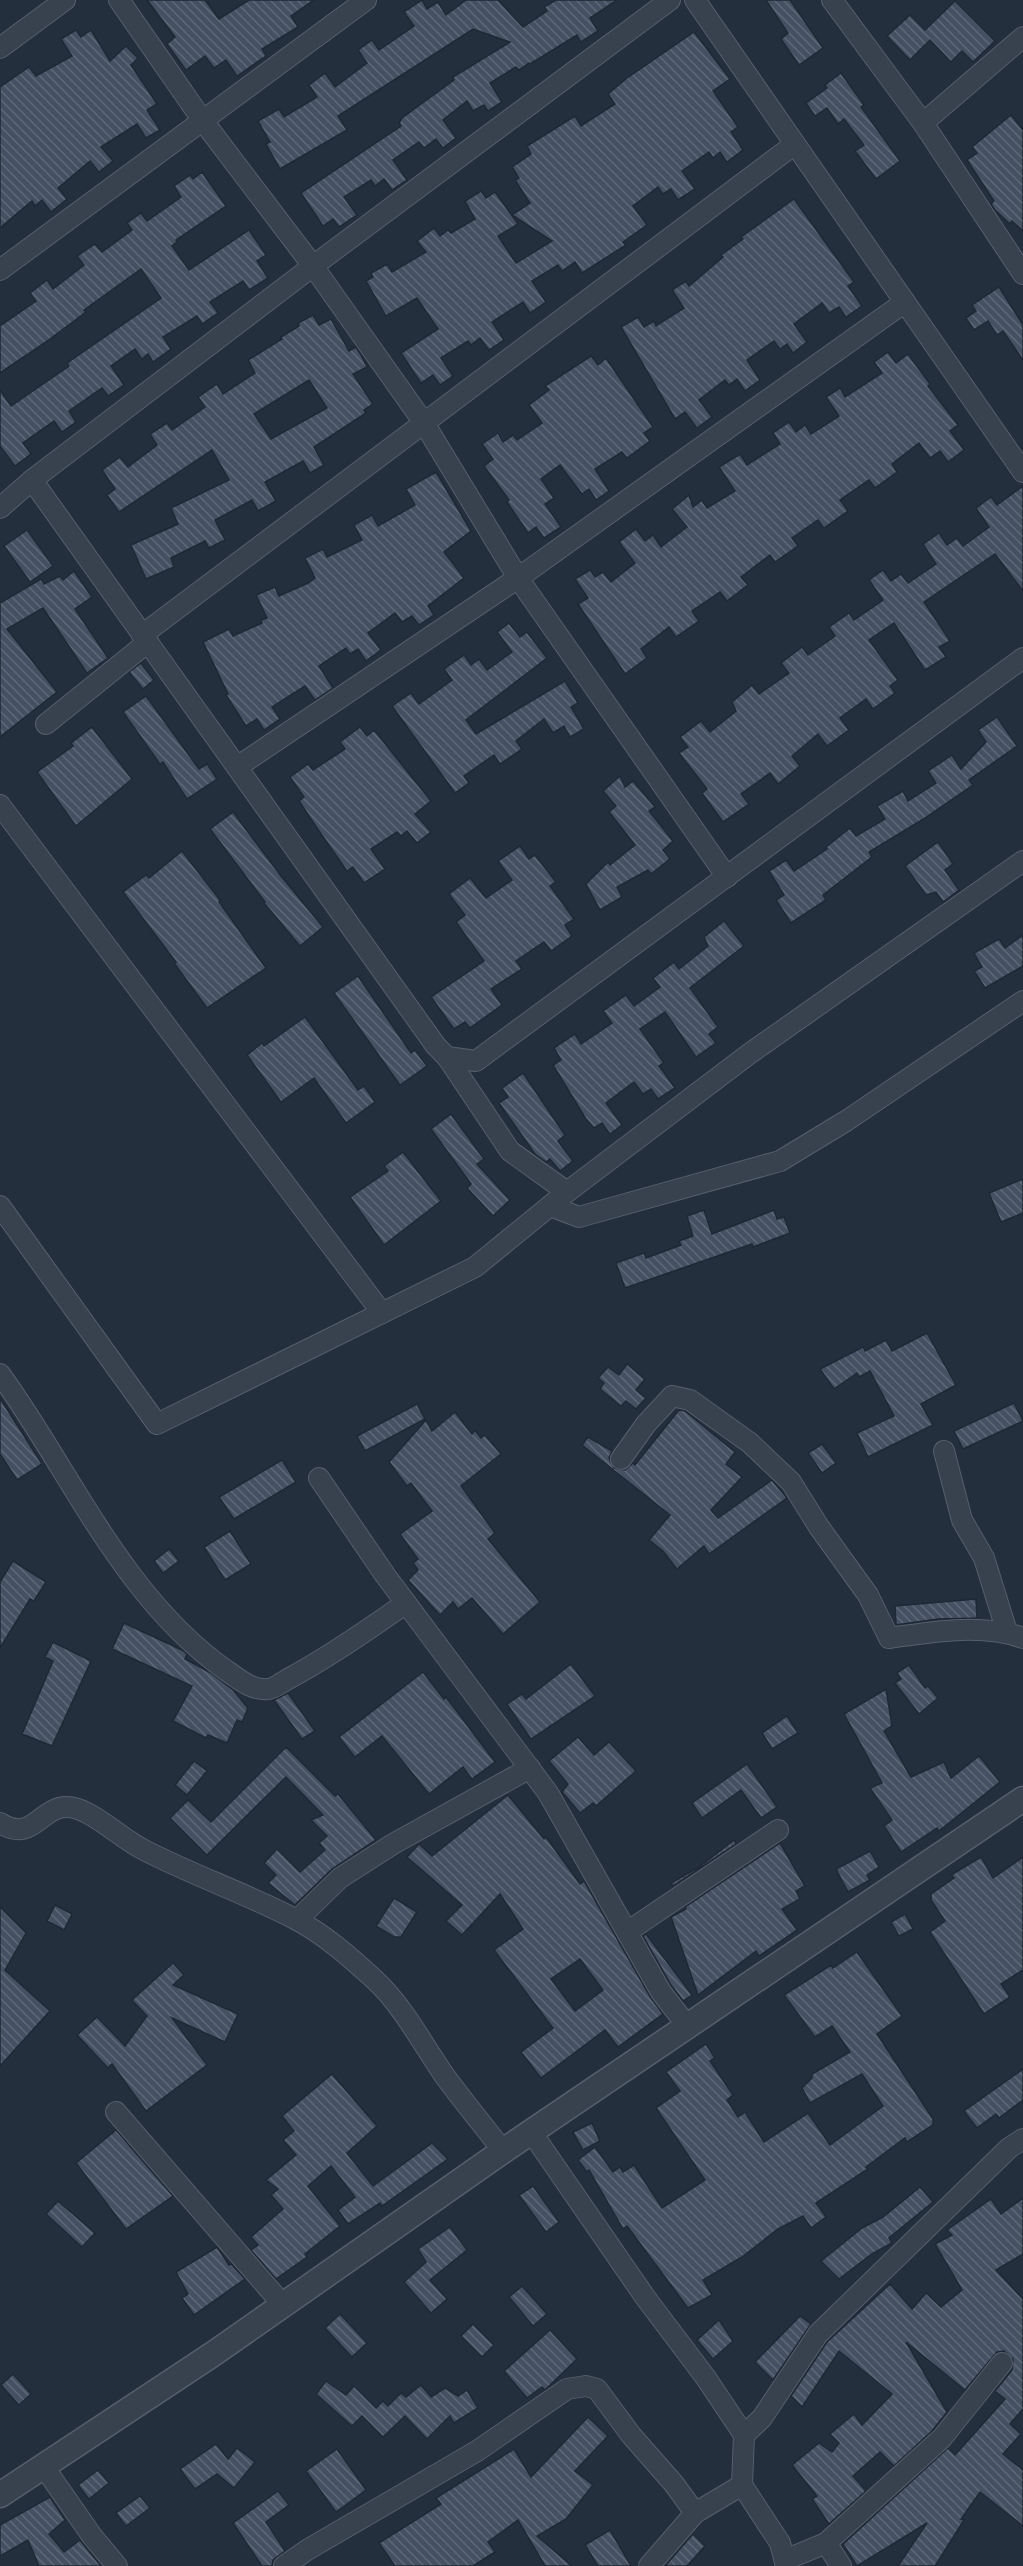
<svg xmlns="http://www.w3.org/2000/svg" width="1023" height="2566" viewBox="0 0 1023 2566" font-family="'Public Sans',sans-serif">
<style>
.building{fill:url(#building-back-hatch);stroke:#1f2835;stroke-width:1.5;fill-rule:evenodd}
.lines{fill:none;stroke-linecap:round;stroke-linejoin:round}
.minor-casing{stroke:#565f6c;stroke-width:22}
.tertiary-casing{stroke:#565f6c;stroke-width:27}
.minor{stroke:#38414e;stroke-width:20}
.tertiary{stroke:#38414e;stroke-width:24}
</style>
<defs>
<pattern id="building-back-hatch" width="6" height="6" patternUnits="userSpaceOnUse" patternTransform="scale(1.5)"><rect width="6" height="6" fill="#455162"/><path d="M-1 5l2 2M0 0l6 6M5-1l2 2" fill="none" stroke="#5d6877"/></pattern>
</defs>
<rect width="100%" height="100%" fill="#242f3e"/>
<g class="building">
<polygon points="147,0 205,0 219,19 249,0 314,0 291,16 298,27 262,49 266,56 237,76 226,60 214,68 205,56 186,70 167,44 175,37"/>
<polygon points="422,0 427,9 438,2 446,15 466,0 498,0 523,27 547,11 544,7 556,0 617,0 590,18 598,31 581,42 577,35 530,64 529,63 519,70 516,67 490,83 502,102 488,111 484,105 473,111 467,101 443,120 456,138 443,148 436,139 424,148 419,142 393,160 407,180 392,190 384,179 375,186 371,180 344,197 357,215 339,227 333,219 323,226 301,193 401,126 399,123 402,118 454,80 453,77 510,42 473,29 338,116 347,130 280,169 266,144 270,142 258,121 279,109 284,117 317,97 309,85 325,73 335,87 367,63 358,50 372,40 379,50 414,26 404,12"/>
<polygon points="766,0 790,0 823,48 799,65 781,39 788,33"/>
<polygon points="955,1 995,41 973,62 962,51 951,62 930,40 910,60 887,36 910,15 925,30"/>
<polygon points="76,30 81,37 91,30 110,61 126,46 138,58 131,65 157,104 147,110 160,130 146,138 137,124 101,147 113,161 99,172 90,161 58,188 67,199 51,212 42,200 35,206 32,201 0,228 0,87 29,67 36,76 72,56 61,39"/>
<polygon points="694,32 730,79 713,91 738,127 731,132 743,150 727,162 720,152 713,158 709,152 682,171 695,189 678,200 671,189 663,194 658,187 633,206 647,225 623,242 626,245 582,273 575,262 562,271 558,265 532,281 546,302 530,313 523,302 492,322 504,340 489,350 480,338 471,345 468,341 441,358 453,376 440,385 433,375 421,383 401,353 438,329 417,298 386,316 366,281 373,277 371,273 387,264 392,272 426,252 417,241 434,228 440,236 448,230 451,233 475,219 465,201 481,191 486,198 495,192 518,224 498,236 516,263 552,241 512,215 530,203 515,180 519,178 512,167 531,154 527,146 575,116 581,126 615,104 608,94 627,78"/>
<polygon points="841,73 864,105 861,107 900,161 876,179 855,151 864,145 844,119 838,124 827,108 815,116 806,103 827,88 825,85"/>
<polygon points="1011,115 1023,130 1023,231 1012,221 1010,224 995,210 991,204 994,201 967,160 977,153 972,147"/>
<polygon points="202,172 226,206 176,240 177,242 172,246 189,270 249,230 266,255 257,261 268,278 249,290 243,281 210,302 218,313 202,324 197,316 163,337 171,349 153,362 148,354 142,359 135,349 111,366 124,385 108,396 102,388 69,411 76,422 62,432 54,421 23,443 31,454 15,466 0,446 0,390 11,406 69,366 67,363 161,298 141,269 84,310 86,312 50,339 0,373 0,326 36,301 30,293 47,280 53,289 84,265 77,256 95,244 102,252 132,230 127,223 141,213 147,221 181,197 174,186 190,175 193,179"/>
<polygon points="794,199 854,282 848,286 862,306 846,317 839,307 829,313 822,303 794,324 807,342 793,353 787,344 780,349 774,341 747,360 760,380 745,391 737,379 729,385 725,380 699,400 712,417 697,428 685,412 675,419 621,327 638,317 644,327 654,321 656,326 684,308 672,290 686,281 689,286 723,257 721,255 743,239 741,237"/>
<polygon points="999,287 1023,325 1023,360 1003,331 997,335 988,321 974,330 966,318 976,311 972,305"/>
<path d="M313 315 319 325 331 319 349 351 356 347 361 355 367 367 353 374 373 404 364 410 366 413 314 447 324 465 310 473 303 461 265 482 276 501 258 511 252 500 215 520 225 540 209 548 205 541 171 558 174 567 146 579 131 545 178 524 171 508 229 480 212 450 119 512 107 495 115 489 102 470 120 457 128 467 157 445 150 434 167 423 172 430 205 407 198 397 217 384 223 394 255 373 248 360 282 339 281 337 299 326 298 323ZM309 380 327 408 271 439 254 414Z"/>
<polygon points="888,352 896,363 908,354 930,384 928,386 958,425 950,431 964,450 948,462 940,451 930,458 919,443 892,464 897,472 875,488 869,480 840,500 848,511 824,528 818,520 792,538 798,546 775,562 770,555 741,577 748,585 727,601 720,592 692,611 699,621 676,637 669,627 641,649 647,658 625,674 578,604 588,598 575,579 590,570 595,577 603,572 611,582 635,563 619,542 636,529 645,541 653,535 661,547 687,527 672,509 689,495 693,507 702,500 707,508 735,491 719,467 740,454 747,465 780,444 773,433 789,422 796,432 805,425 811,434 839,416 826,397 840,388 845,397 882,373 874,362"/>
<polygon points="591,356 598,365 606,358 653,427 644,433 650,441 627,458 622,452 595,469 609,491 596,500 589,489 582,494 560,465 541,479 554,498 545,504 561,527 544,538 536,527 528,533 507,502 509,500 484,466 493,459 482,444 498,433 503,442 513,435 517,440 542,423 529,405 549,390 545,386"/>
<polygon points="436,472 471,531 444,552 464,578 428,606 434,615 419,625 412,616 402,622 395,613 368,633 381,650 366,661 358,649 350,654 346,648 319,666 333,688 315,700 305,686 272,707 280,719 264,730 257,719 246,726 226,695 228,694 203,642 229,629 233,636 262,623 261,620 267,618 256,595 275,587 279,596 308,583 315,578 305,558 323,549 327,557 362,540 354,525 372,515 378,526 415,505 406,489"/>
<polygon points="1023,486 1023,591 995,554 924,602 950,641 939,647 946,657 925,670 894,623 869,640 898,680 890,686 895,693 873,709 866,699 840,718 849,730 827,746 818,734 792,756 800,766 778,784 770,773 741,794 749,804 723,822 702,793 707,789 679,753 688,747 680,737 701,721 710,732 736,711 732,702 752,685 759,694 789,673 781,663 802,647 808,655 835,636 829,627 849,613 854,620 883,600 869,580 883,570 891,581 901,574 908,583 936,564 923,544 939,533 947,545 957,538 963,546 989,527 976,508 991,497 997,505"/>
<polygon points="27,530 53,566 30,582 4,546"/>
<polygon points="74,571 92,597 75,609 108,658 87,673 43,608 7,629 57,692 0,737 0,603 41,579 44,584 60,576 63,580"/>
<polygon points="509,623 520,637 527,632 547,658 466,720 476,734 565,681 578,703 571,707 584,729 570,737 564,726 553,733 544,719 516,741 522,749 500,764 494,755 464,776 469,783 455,793 392,706 411,693 419,704 452,680 444,669 464,655 471,665 479,659 487,670 512,652 497,632"/>
<polygon points="141,663 154,680 143,689 129,672"/>
<polygon points="146,696 199,769 207,764 217,779 187,799 163,762 160,764 123,712"/>
<polygon points="997,717 1017,746 969,780 973,785 922,820 869,852 872,857 823,895 826,900 791,923 776,900 784,895 769,871 786,860 794,871 827,849 826,847 850,828 856,836 885,819 877,806 903,791 908,801 936,783 928,771 952,755 961,769 986,742 978,730"/>
<polygon points="92,727 132,779 76,826 37,772 73,746 71,743"/>
<polygon points="360,727 367,736 374,730 431,801 415,814 431,832 417,843 407,831 401,836 397,832 371,849 385,869 364,883 353,867 347,871 319,831 299,801 304,797 290,777 308,764 313,770 345,749 340,742"/>
<polygon points="620,776 625,787 633,781 655,807 649,811 673,841 663,850 670,859 651,874 648,870 617,887 622,897 600,910 586,884 608,862 610,865 635,845 609,812 616,806 603,791"/>
<polygon points="233,812 281,876 323,927 300,946 264,903 265,902 210,829"/>
<polygon points="938,842 953,864 945,870 959,890 943,902 936,892 926,895 905,866"/>
<polygon points="520,846 529,859 535,855 556,882 550,886 574,919 565,925 572,936 551,951 544,942 516,961 522,969 491,989 502,1005 470,1028 465,1022 454,1029 431,997 484,961 456,922 465,915 449,894 470,878 486,898 512,880 498,861"/>
<polygon points="182,851 220,900 219,902 266,968 207,1008 174,963 176,962 123,892 146,875 149,878"/>
<polygon points="724,921 744,946 690,988 718,1027 709,1034 716,1043 696,1057 665,1012 640,1029 664,1063 659,1066 675,1088 658,1099 651,1089 643,1094 634,1082 606,1103 622,1125 610,1134 602,1123 594,1128 586,1119 553,1065 561,1060 554,1048 575,1034 581,1044 612,1023 603,1011 626,995 634,1006 660,987 653,978 674,962 679,969 708,946 704,937"/>
<polygon points="1023,935 1023,966 985,988 974,971 982,967 974,953 999,939 1005,948"/>
<polygon points="358,976 411,1053 415,1050 427,1066 400,1085 334,993"/>
<polygon points="305,1017 358,1090 364,1086 375,1102 346,1123 314,1078 281,1102 247,1055 262,1043 264,1046"/>
<polygon points="523,1073 565,1135 558,1141 573,1161 560,1171 550,1159 546,1162 535,1154 499,1103 508,1097 502,1088"/>
<polygon points="451,1114 484,1159 477,1164 510,1200 493,1216 467,1188 471,1184 431,1129"/>
<polygon points="403,1152 441,1201 384,1245 350,1197 388,1171 384,1166"/>
<polygon points="1023,1179 1023,1213 1001,1222 989,1193"/>
<polygon points="704,1210 712,1234 774,1210 777,1219 784,1217 790,1233 753,1247 752,1244 625,1288 616,1263 644,1253 646,1258 681,1245 679,1241 693,1236 687,1216"/>
<polygon points="927,1333 956,1385 921,1404 933,1425 868,1457 857,1433 894,1416 870,1371 859,1377 857,1373 834,1389 820,1369 863,1347 865,1351 886,1340 892,1351"/>
<polygon points="627,1364 645,1379 636,1390 646,1398 636,1409 626,1401 621,1406 600,1389 604,1383 598,1378 608,1367 619,1375"/>
<polygon points="0,1398 42,1464 17,1480 0,1454"/>
<polygon points="1014,1403 1023,1421 963,1449 954,1431"/>
<polygon points="417,1404 425,1419 365,1451 357,1436"/>
<polygon points="679,1410 685,1411 735,1452 726,1464 742,1477 711,1510 718,1518 772,1480 787,1498 709,1554 704,1546 677,1569 663,1551 649,1540 670,1515 582,1445 588,1437 612,1451 609,1458 614,1468 625,1470 633,1463 635,1465"/>
<polygon points="455,1412 472,1434 475,1430 481,1438 485,1435 501,1454 461,1486 495,1533 488,1539 540,1602 503,1634 472,1598 458,1609 453,1602 440,1615 408,1580 418,1570 413,1563 418,1559 400,1534 432,1511 411,1483 407,1486 389,1462 426,1420 432,1431"/>
<polygon points="822,1444 836,1463 822,1473 808,1453"/>
<polygon points="282,1460 296,1482 234,1519 219,1497"/>
<polygon points="230,1531 251,1564 225,1580 204,1547"/>
<polygon points="169,1549 179,1561 163,1573 154,1561"/>
<polygon points="13,1561 46,1582 34,1601 30,1599 0,1648 0,1582"/>
<polygon points="976,1599 977,1618 938,1619 896,1625 895,1606"/>
<polygon points="124,1623 182,1650 187,1654 185,1659 211,1673 233,1690 248,1708 242,1722 237,1720 227,1743 208,1735 206,1738 173,1721 192,1686 112,1649"/>
<polygon points="53,1642 91,1661 52,1746 22,1734 53,1661 45,1657"/>
<polygon points="571,1664 595,1696 531,1739 507,1704 522,1694 526,1699"/>
<polygon points="909,1665 925,1688 928,1686 938,1698 919,1714 895,1683 901,1679 897,1673"/>
<polygon points="423,1672 444,1699 446,1697 495,1762 472,1779 463,1767 429,1794 382,1736 355,1757 339,1737"/>
<polygon points="886,1689 892,1726 884,1731 911,1777 944,1762 951,1778 979,1756 1000,1782 939,1831 937,1828 901,1852 884,1826 892,1820 870,1788 882,1783 844,1714"/>
<polygon points="288,1693 315,1731 302,1739 274,1700"/>
<polygon points="787,1716 798,1733 772,1749 762,1733"/>
<polygon points="578,1737 594,1755 609,1742 636,1771 596,1806 593,1803 580,1813 562,1792 568,1784 549,1761"/>
<polygon points="286,1747 335,1796 338,1794 376,1840 332,1869 295,1905 268,1883 276,1875 264,1863 277,1849 300,1872 325,1850 319,1843 327,1836 311,1820 323,1815 286,1777 207,1855 170,1818 188,1800 211,1822"/>
<polygon points="194,1761 207,1771 187,1795 175,1785"/>
<polygon points="747,1764 777,1807 761,1818 741,1790 702,1818 692,1803"/>
<path d="M508 1795 544 1839 546 1837 580 1884 584 1881 651 1998 663 2014 618 2047 605 2030 541 2078 521 2052 553 2028 494 1950 523 1929 500 1894 462 1935 446 1921 462 1905 407 1857 419 1844 432 1856ZM580 1959 603 1990 575 2011 551 1979Z"/>
<polygon points="734,1840 736,1844 673,1886 671,1883 699,1867"/>
<polygon points="780,1843 805,1886 796,1891 800,1899 782,1909 797,1930 759,1956 756,1951 698,1995 671,1917 686,1909 685,1907"/>
<polygon points="870,1851 879,1867 867,1875 870,1880 848,1892 836,1869"/>
<polygon points="981,1857 993,1878 1023,1857 1023,1970 1001,1984 1010,1997 984,2014 930,1932 945,1921 931,1900 931,1894 954,1878 951,1875"/>
<polygon points="394,1898 417,1912 401,1937 394,1937 376,1926"/>
<polygon points="55,1905 72,1914 64,1930 47,1921"/>
<polygon points="0,1907 26,1933 5,1970 50,2011 0,2066"/>
<polygon points="905,1914 913,1929 899,1936 891,1922"/>
<polygon points="646,1934 692,1995 683,2001 671,1985 643,1936"/>
<polygon points="857,1952 902,2016 877,2034 933,2119 933,2125 907,2142 905,2138 866,2167 868,2169 816,2203 826,2217 811,2228 803,2216 778,2229 742,2257 703,2280 712,2295 688,2308 627,2226 623,2229 589,2170 587,2172 578,2160 595,2147 613,2172 620,2167 623,2172 634,2165 662,2208 705,2180 656,2108 680,2091 666,2072 706,2044 715,2058 710,2061 733,2095 727,2100 738,2117 745,2112 764,2142 808,2113 830,2145 883,2106 862,2074 810,2103 802,2088 812,2078 812,2074 850,2052 832,2026 815,2037 784,1995 831,1965 833,1968"/>
<polygon points="173,1963 184,1975 173,1985 238,2014 225,2042 172,2018 207,2065 146,2111 112,2064 108,2068 77,2035 97,2017 125,2046 147,2016 132,2000"/>
<polygon points="1023,2069 1023,2100 999,2118 996,2114 977,2128 964,2111"/>
<polygon points="332,2074 377,2126 347,2153 373,2186 432,2143 448,2159 382,2206 380,2203 348,2224 338,2210 355,2197 331,2166 308,2186 340,2226 305,2254 307,2257 276,2279 251,2250 258,2245 251,2237 283,2209 271,2195 278,2189 266,2180 296,2155 283,2140 294,2131 282,2116"/>
<polygon points="592,2123 600,2141 583,2150 573,2132"/>
<polygon points="116,2130 173,2196 126,2229 76,2163"/>
<polygon points="533,2186 559,2222 546,2232 519,2195"/>
<polygon points="920,2187 933,2202 889,2238 892,2243 872,2254 839,2279 821,2261 862,2228 883,2217"/>
<polygon points="1023,2198 1023,2254 996,2270 1023,2299 1023,2409 1010,2424 1021,2434 1003,2454 1023,2470 1023,2526 980,2492 961,2519 964,2520 935,2566 898,2566 927,2523 857,2566 843,2544 948,2448 955,2455 1005,2399 995,2391 1012,2370 1013,2359 1004,2351 997,2352 965,2390 906,2342 947,2412 932,2431 894,2466 880,2452 853,2476 866,2491 829,2524 812,2499 817,2496 792,2465 819,2443 832,2452 839,2443 830,2434 854,2414 862,2425 892,2394 839,2351 802,2407 791,2396 827,2342 890,2284 912,2309 926,2293 941,2307 962,2290 935,2244 952,2235 947,2230 991,2199 1001,2214"/>
<polygon points="58,2201 95,2233 82,2247 46,2214"/>
<polygon points="450,2227 467,2250 430,2280 447,2299 431,2313 404,2282 426,2262 418,2249"/>
<polygon points="217,2247 229,2265 231,2264 245,2279 194,2315 182,2298 188,2294 176,2272"/>
<polygon points="522,2286 547,2314 533,2326 509,2297"/>
<polygon points="340,2314 367,2343 352,2357 325,2328"/>
<polygon points="800,2316 811,2324 773,2380 755,2362"/>
<polygon points="719,2320 733,2341 713,2359 697,2340"/>
<polygon points="473,2324 494,2345 482,2357 461,2336"/>
<polygon points="550,2330 577,2359 545,2390 542,2387 527,2398 504,2371"/>
<polygon points="13,2374 31,2394 19,2405 1,2385"/>
<polygon points="326,2381 346,2395 354,2386 376,2408 383,2401 388,2406 401,2393 406,2397 421,2385 431,2397 445,2388 458,2396 467,2390 478,2408 454,2423 450,2416 427,2439 405,2416 383,2437 362,2416 352,2426 316,2394"/>
<polygon points="588,2417 608,2436 575,2471 593,2485 566,2519 537,2536 572,2566 545,2566 518,2520 488,2542 495,2552 473,2566 395,2566 379,2543 441,2504 436,2498 514,2449 531,2477"/>
<polygon points="216,2444 228,2459 237,2448 255,2462 234,2488 217,2474 195,2489 180,2469"/>
<polygon points="337,2449 366,2490 336,2512 306,2471"/>
<polygon points="98,2470 109,2483 89,2499 78,2485"/>
<polygon points="278,2491 289,2505 266,2522 285,2551 273,2560 272,2566 262,2566 233,2523"/>
<polygon points="140,2496 150,2508 126,2526 116,2513"/>
<polygon points="50,2497 65,2520 49,2534 64,2552 80,2540 101,2566 39,2566 28,2540 0,2556 0,2525"/>
<polygon points="610,2530 631,2566 598,2566 585,2545"/>
<polygon points="693,2534 705,2546 687,2566 665,2566"/>
</g>
<g class="lines">
<g class="minor-casing">
<g id="minor">
<polyline points="119,0 203,121 313,266 424,423 518,578 727,877"/>
<polyline points="695,0 1023,472"/>
<polyline points="832,0 923,123 1023,274"/>
<polyline points="0,48 65,0"/>
<polyline points="923,123 1023,37"/>
<polyline points="0,270 366,0"/>
<polyline points="32,480 436,1046 447,1057 476,1061 1023,658"/>
<polyline points="0,508 32,480 313,266 670,0"/>
<polyline points="142,635 795,144"/>
<polyline points="46,724 148,642"/>
<polyline points="237,767 518,578 905,302"/>
<polyline points="0,805 382,1313"/>
<polyline points="567,1192 749,1054 1023,861"/>
<polyline points="0,1206 157,1424 475,1267 567,1192 510,1151 447,1057"/>
<polyline points="550,1206 579,1217 780,1161 846,1121 1023,1001"/>
<path d="M0 1374C73 1475 122 1597 227 1671 239 1679 252 1691 268 1689 274 1689 282 1682 288 1679 329 1657 368 1630 406 1603"/>
<polyline points="944,1451 962,1520 984,1558 1007,1632"/>
<path d="M621 1459 646 1424 672 1396 690 1400 750 1443 791 1482 819 1527 868 1595 889 1638C931 1632 982 1623 1023 1638"/>
<polyline points="319,1478 385,1575 548,1793 661,1992 688,2027"/>
<path d="M0 1823C41 1848 41 1787 89 1814 109 1825 126 1841 146 1851 195 1876 247 1894 295 1919 324 1934 351 1958 375 1980 403 2006 422 2043 444 2075 463 2101 483 2125 503 2151"/>
<polyline points="297,1920 340,1878 393,1844 530,1768"/>
<polyline points="627,1932 778,1830"/>
<polyline points="116,2112 283,2305"/>
<polyline points="532,2133 645,2297 706,2378 744,2435 742,2485 780,2543 786,2566"/>
<polyline points="744,2435 762,2418 818,2334 1009,2148 1023,2139"/>
<polyline points="44,2467 92,2536 117,2566"/>
<polyline points="826,2543 841,2566"/>
<polyline points="785,2560 826,2543 942,2438 1002,2363"/>
<polyline points="284,2566 307,2550 477,2451 567,2389 586,2386 597,2389 631,2435 674,2484 695,2513 742,2485"/>
<polyline points="649,2566 695,2513"/>
</g>
</g>
<g class="tertiary-casing">
<polyline id="tertiary" points="0,2495 213,2354 503,2151 1023,1799"/>
</g>
<use href="#minor" class="minor"/>
<use href="#tertiary" class="tertiary"/>
</g>
</svg>
